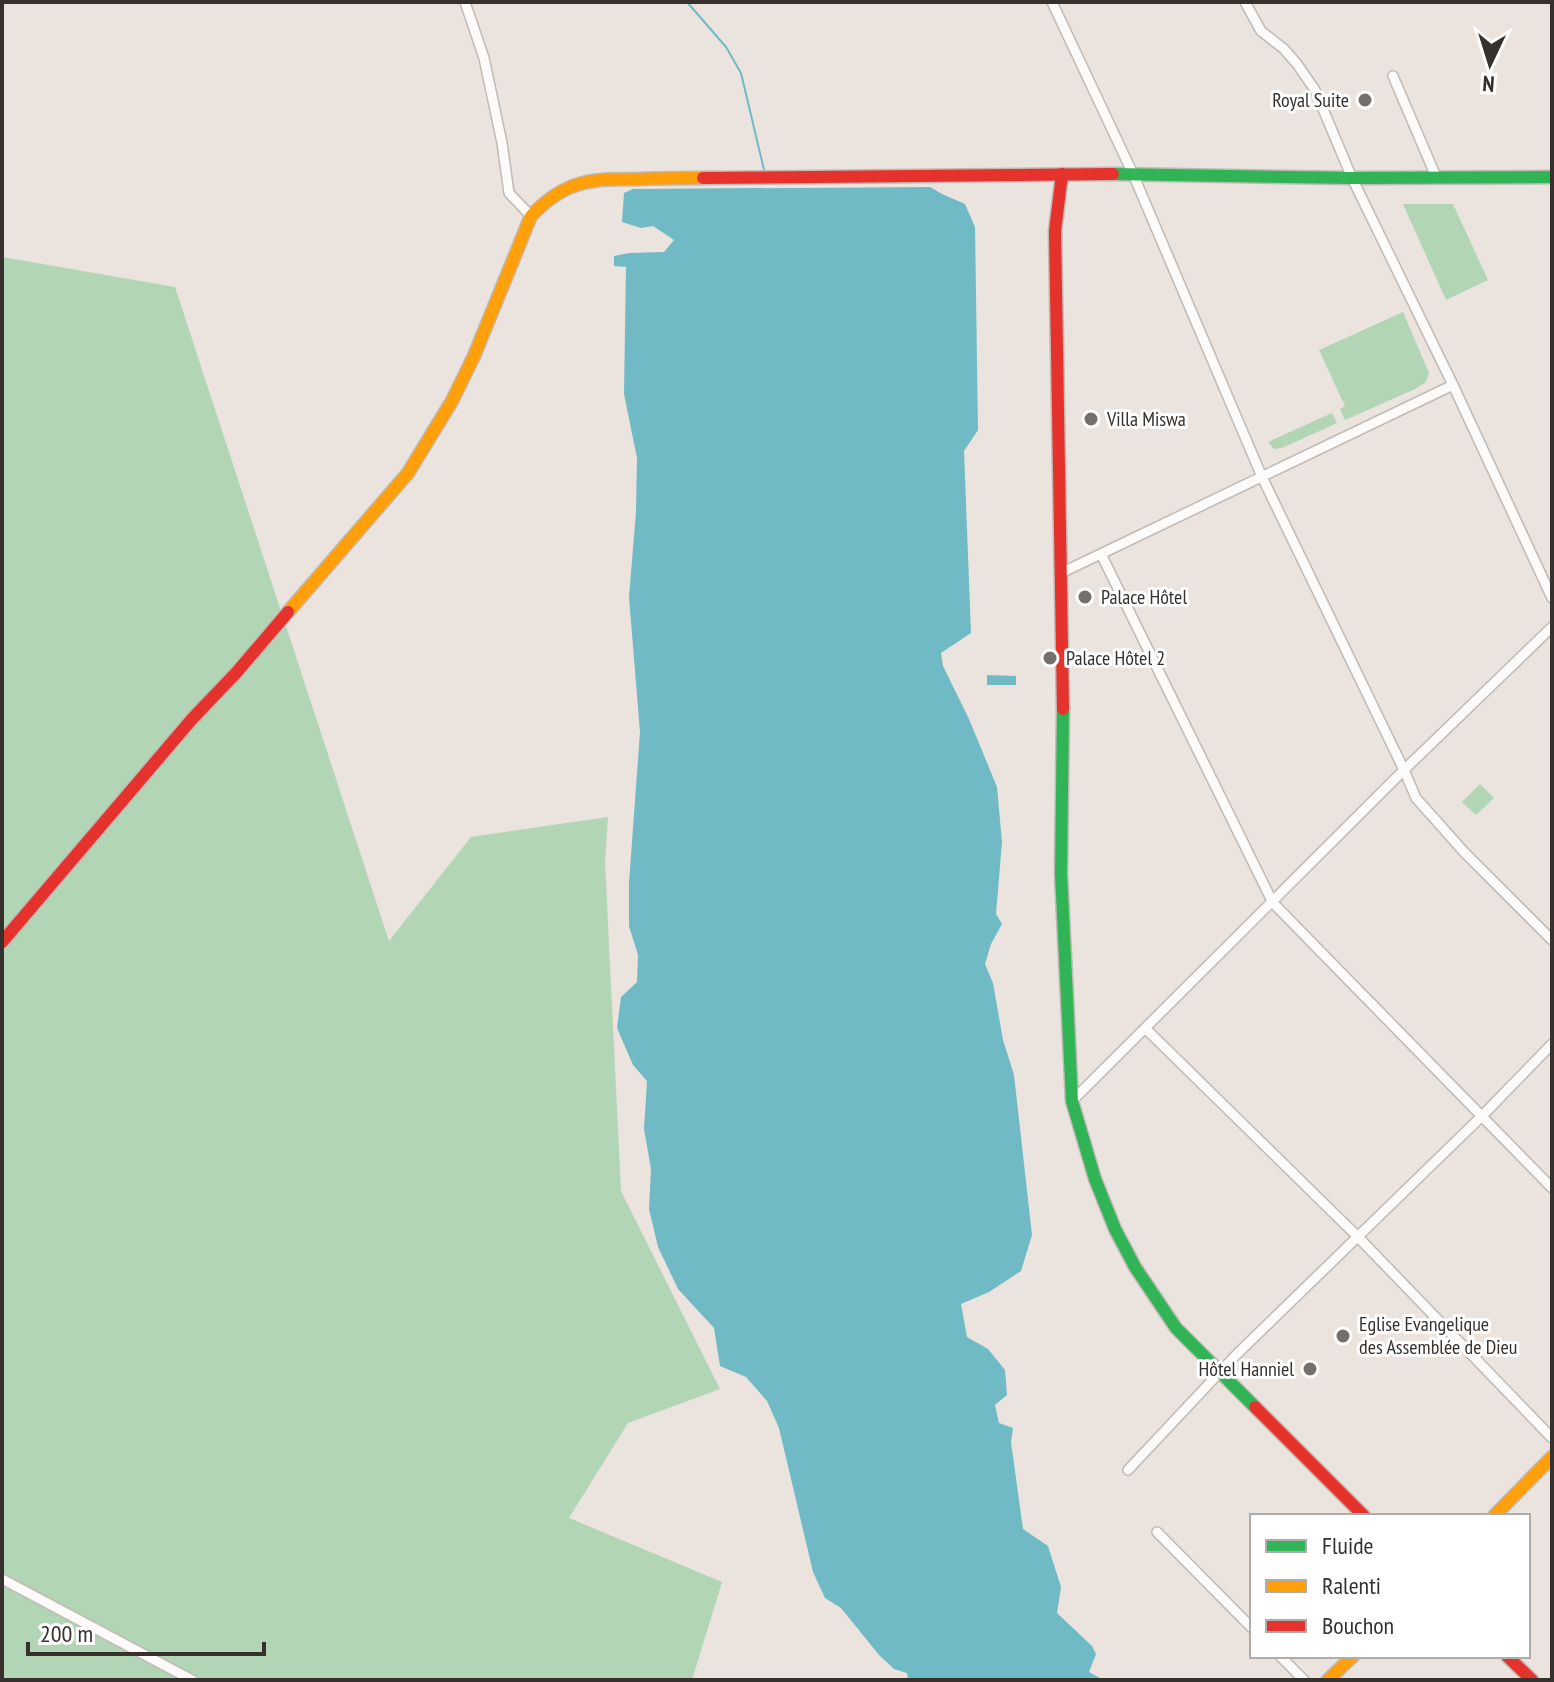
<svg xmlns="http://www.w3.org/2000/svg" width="1554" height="1682" viewBox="0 0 1554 1682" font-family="'PT Sans Narrow',sans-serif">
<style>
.green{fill:#b2d5b6}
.water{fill:#70bac5}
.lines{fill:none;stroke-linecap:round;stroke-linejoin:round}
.stream{stroke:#70bac5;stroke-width:2}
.street-casing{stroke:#c0b9b5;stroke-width:12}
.fast-casing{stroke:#c0b9b5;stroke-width:15}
.slow-casing{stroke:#c0b9b5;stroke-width:15}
.jam-casing{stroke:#c0b9b5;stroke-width:15}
.street{stroke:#fcfbfa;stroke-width:9}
.fast{stroke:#30b455;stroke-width:12}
.slow{stroke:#ff9f0a;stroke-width:12}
.jam{stroke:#e5322d;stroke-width:12}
.poi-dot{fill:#756f6b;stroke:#fff;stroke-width:3}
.labels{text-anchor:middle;stroke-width:6;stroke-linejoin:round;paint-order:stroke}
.poi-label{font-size:20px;fill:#36312d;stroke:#fff;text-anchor:start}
</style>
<rect width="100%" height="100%" fill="#ebe3de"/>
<g class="green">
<polygon points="1403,204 1453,204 1488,280 1446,300"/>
<polygon points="2,257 175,287 389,941 471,837 608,817 605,862 621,1191 720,1389 628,1423 569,1518 722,1582 692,1680 2,1680"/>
<polygon points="1403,312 1429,373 1426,382 1415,389 1345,420 1340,409 1345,406 1319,350"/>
<polygon points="1332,413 1337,423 1282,448 1274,449 1268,442"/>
<polygon points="1480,784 1494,798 1476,815 1462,802"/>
</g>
<g class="water">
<polygon points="930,187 942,194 965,204 975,227 978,430 964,451 971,633 941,653 943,666 969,719 997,787 1002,842 996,914 1002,924 991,944 985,964 993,983 1003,1040 1014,1075 1032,1235 1021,1271 989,1292 961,1304 967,1337 988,1349 1005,1370 1007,1395 995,1405 999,1423 1013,1428 1011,1442 1023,1529 1048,1546 1061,1587 1057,1613 1092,1646 1096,1654 1089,1672 1100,1678 1099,1680 908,1680 907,1673 894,1669 879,1655 841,1608 825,1598 813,1572 779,1428 767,1401 746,1377 720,1366 714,1328 678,1289 658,1247 649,1209 651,1169 644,1129 647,1081 633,1065 617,1028 621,997 637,982 638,955 629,926 629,883 640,732 629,597 636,512 637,458 624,394 626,267 614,266 614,256 629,253 664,252 674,240 653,226 641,228 622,222 624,193 633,189"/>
<polygon points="987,675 1016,676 1016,685 987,685"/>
</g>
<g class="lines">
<polyline class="stream" points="687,2 726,47 741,73 765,174"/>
<g class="street-casing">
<g id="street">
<polyline points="465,2 484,58 502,143 509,193 531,216"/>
<polyline points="1052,2 1133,174 1262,477 1404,770 1416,798 1464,852 1552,940"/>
<polyline points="1245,2 1261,31 1284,49 1297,64 1315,90 1352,178 1453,385 1552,598"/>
<polyline points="1393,76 1437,179"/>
<polyline points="1101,554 1273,903 1552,1188"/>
<polyline points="1061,573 1453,385"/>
<polyline points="1146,1029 1358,1237 1552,1438"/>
<polyline points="1072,1101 1404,770 1552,627"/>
<polyline points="1128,1470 1236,1355 1482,1116 1552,1044"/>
<polyline points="1157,1532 1252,1628"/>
<polyline points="2,1579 192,1680"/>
<polyline points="1280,1656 1304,1680"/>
</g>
</g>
<g class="fast-casing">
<g id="fast">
<polyline points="1113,174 1352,178 1552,177"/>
<polyline points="1063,709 1061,874 1072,1101 1095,1179 1115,1229 1135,1267 1176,1328 1255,1407"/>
</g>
</g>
<g class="slow-casing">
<g id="slow">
<path d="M288 612 408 473 452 401 474 356 531 216C566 179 592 179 640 179 661 178 682 178 703 178"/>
<polyline points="1494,1516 1552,1457"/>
<polyline points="1328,1680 1353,1656"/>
</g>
</g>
<g class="jam-casing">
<g id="jam">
<polyline points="1062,174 1055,231 1063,709"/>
<polyline points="703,178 1113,174"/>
<polyline points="2,942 192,719 236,673 288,612"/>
<polyline points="1255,1407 1364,1516"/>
<polyline points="1507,1656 1532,1680"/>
</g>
</g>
<use href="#street" class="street"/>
<use href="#fast" class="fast"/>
<use href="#slow" class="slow"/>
<use href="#jam" class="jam"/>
</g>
<g class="poi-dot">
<circle cx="1365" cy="100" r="8"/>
<circle cx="1091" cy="419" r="8"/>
<circle cx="1085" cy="597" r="8"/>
<circle cx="1050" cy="658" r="8"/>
<circle cx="1343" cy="1336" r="8"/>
<circle cx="1310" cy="1369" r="8"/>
</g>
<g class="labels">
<g class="poi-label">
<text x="1349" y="107" text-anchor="end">Royal Suite</text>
<text x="1107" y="426">Villa Miswa</text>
<text x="1101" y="604">Palace Hôtel</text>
<text x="1066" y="665">Palace Hôtel 2</text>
<text x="1359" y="1331">Eglise Evangelique<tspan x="1359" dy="23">des Assemblée de Dieu</tspan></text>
<text x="1294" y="1376" text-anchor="end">Hôtel Hanniel</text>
</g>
</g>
<rect width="1554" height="1682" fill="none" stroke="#36312d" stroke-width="8"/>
<rect x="1250" y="1514" width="280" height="144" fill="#ffffff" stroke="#afadab" stroke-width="2"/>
<rect x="1266" y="1540" width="40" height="12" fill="#30b455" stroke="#afadab" stroke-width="2"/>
<text x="1322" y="1554" font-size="24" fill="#36312d">Fluide</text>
<rect x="1266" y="1580" width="40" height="12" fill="#ff9f0a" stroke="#afadab" stroke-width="2"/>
<text x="1322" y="1594" font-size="24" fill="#36312d">Ralenti</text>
<rect x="1266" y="1620" width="40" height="12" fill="#e5322d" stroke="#afadab" stroke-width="2"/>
<text x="1322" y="1634" font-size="24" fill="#36312d">Bouchon</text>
<g transform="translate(1490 64) rotate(184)" stroke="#ffffff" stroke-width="6" paint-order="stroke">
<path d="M0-6L14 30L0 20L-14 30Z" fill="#36312d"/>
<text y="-12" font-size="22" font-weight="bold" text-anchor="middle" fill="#36312d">N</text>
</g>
<path d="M28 1642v12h236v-12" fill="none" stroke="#36312d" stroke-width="4"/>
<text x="40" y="1642" font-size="24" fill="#36312d" stroke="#ffffff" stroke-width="6" paint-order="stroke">200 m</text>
</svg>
